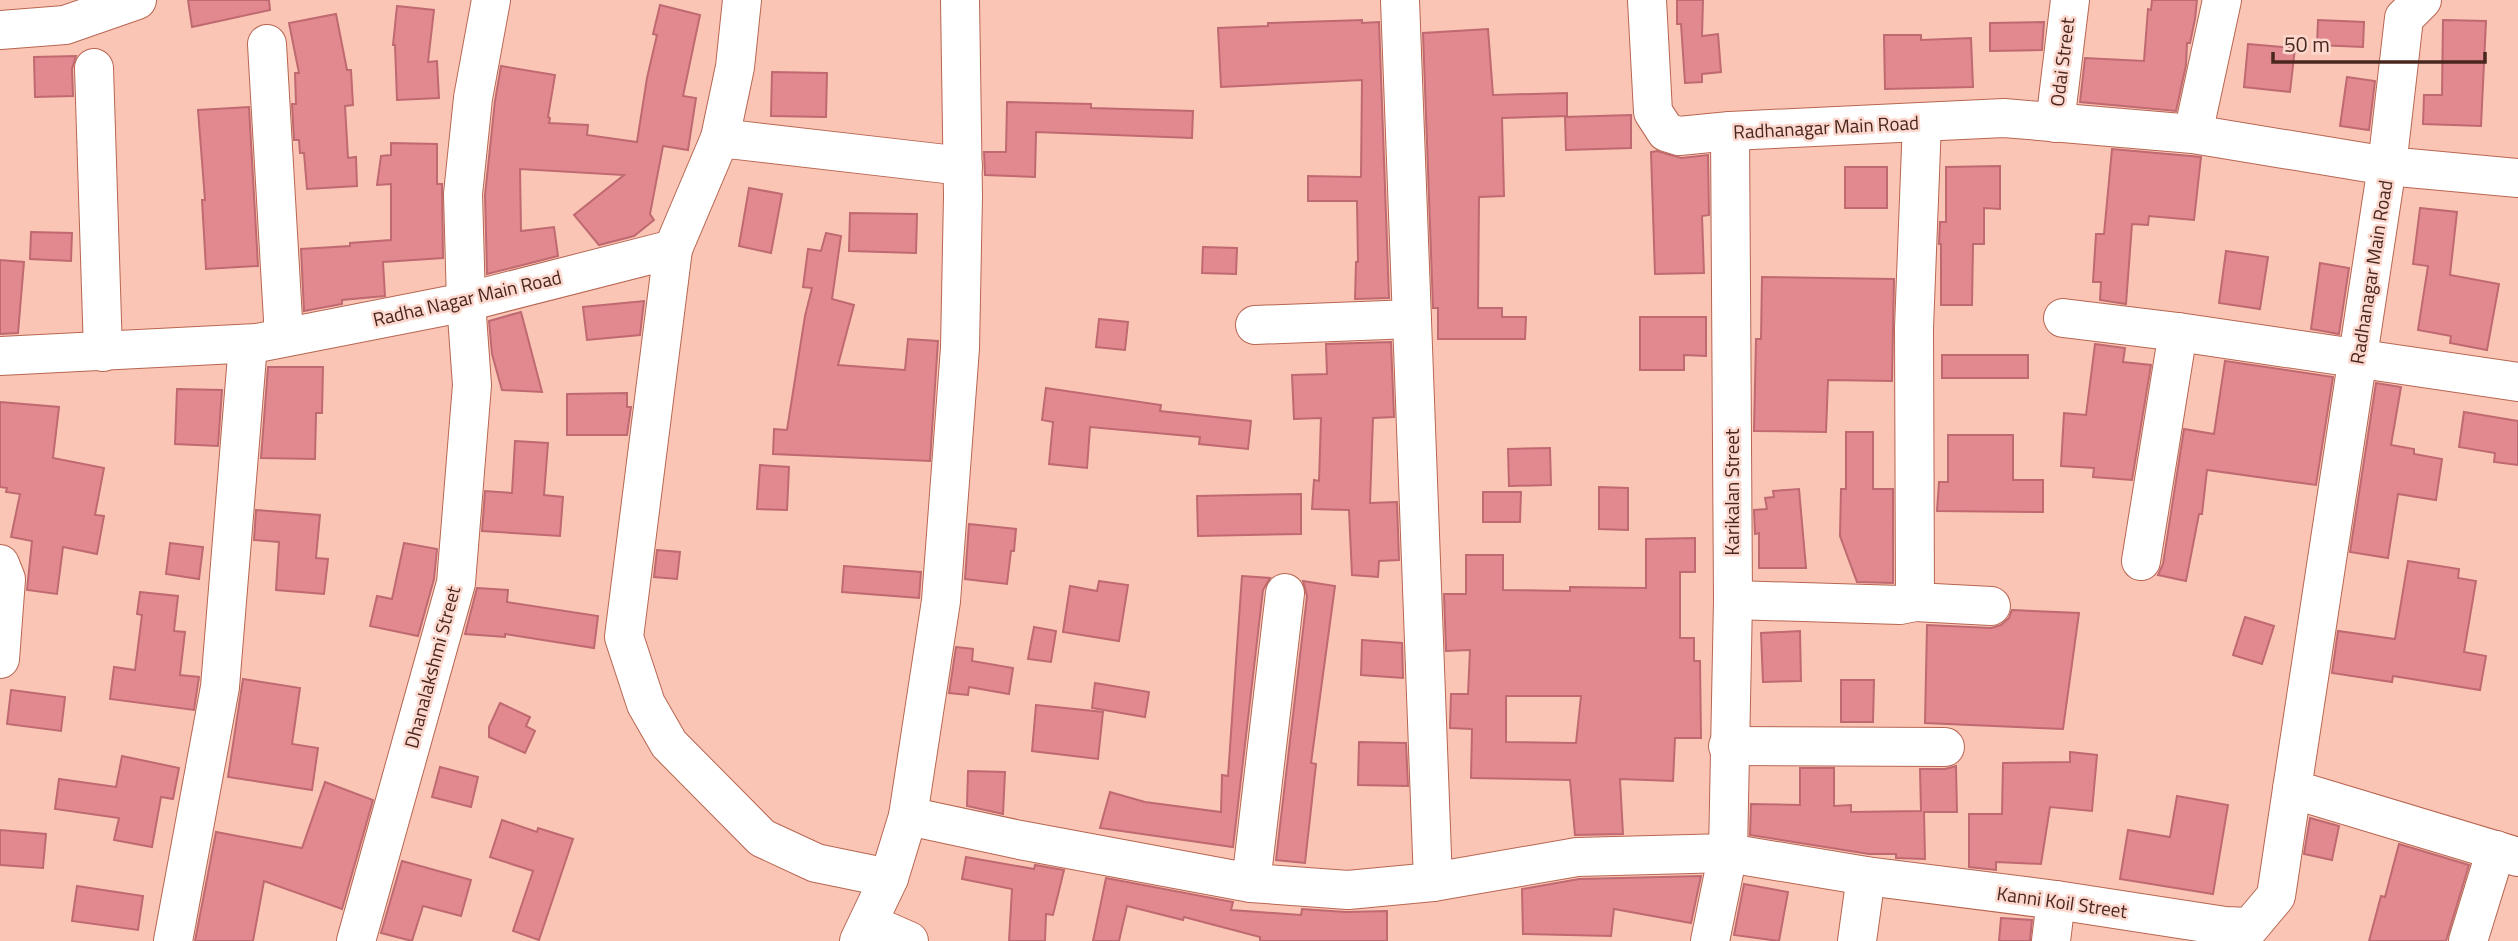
<svg xmlns="http://www.w3.org/2000/svg" width="2518" height="941" viewBox="0 0 2518 941" font-family="'Titillium Web',sans-serif">
<style>
.building{fill:#e1898f;stroke:#bf6970;stroke-width:2;fill-rule:evenodd}
.lines{fill:none;stroke-linecap:round;stroke-linejoin:round}
.minor-casing{stroke:#b76651;stroke-width:40}
.minor{stroke:#fff;stroke-width:38}
.labels{text-anchor:middle;stroke-width:5;stroke-linejoin:round;paint-order:stroke}
.street-label{font-size:19px;fill:#4a271e;stroke:#fcd7cd}
</style>
<rect width="100%" height="100%" fill="#fbc5b6"/>
<g class="building">
<polygon points="188,0 269,0 270,10 192,27"/>
<polygon points="1677,0 1703,0 1702,36 1718,34 1721,72 1702,74 1702,82 1685,83 1681,24 1677,24"/>
<polygon points="2152,0 2197,0 2195,19 2190,43 2187,43 2186,65 2176,111 2080,102 2085,58 2144,61 2148,9 2151,10"/>
<polygon points="660,5 700,15 683,96 696,98 688,150 663,146 650,214 654,220 634,236 599,245 574,215 624,175 520,169 521,231 554,227 558,256 487,274 485,195 495,101 501,66 555,75 548,117 550,118 549,123 588,125 587,135 637,142 647,78 657,35 653,34"/>
<polygon points="397,6 434,10 428,62 437,61 439,98 397,100 395,45 393,45"/>
<polygon points="336,14 347,70 351,70 353,105 345,106 348,158 356,157 357,186 307,189 304,153 300,153 299,140 294,140 292,104 296,104 295,73 299,73 289,23"/>
<polygon points="1362,20 1362,23 1379,22 1389,298 1355,299 1356,262 1358,262 1357,201 1308,201 1308,176 1361,177 1362,80 1221,87 1218,28 1268,26 1268,23"/>
<polygon points="2318,20 2364,22 2363,47 2317,45"/>
<polygon points="2443,20 2486,21 2481,126 2423,124 2424,95 2442,95"/>
<polygon points="2044,22 2042,50 1990,51 1990,23"/>
<polygon points="1488,29 1493,95 1567,93 1567,116 1502,118 1504,196 1479,197 1478,308 1502,308 1502,317 1526,317 1525,339 1438,339 1438,308 1433,308 1423,33"/>
<polygon points="1884,35 1921,35 1921,40 1971,38 1973,87 1885,89"/>
<polygon points="2248,44 2295,48 2290,92 2244,87"/>
<polygon points="76,56 72,69 73,96 35,97 34,57"/>
<polygon points="772,72 827,73 826,117 771,116"/>
<polygon points="2347,77 2375,81 2369,130 2340,126"/>
<polygon points="1007,102 1091,104 1091,108 1193,111 1192,138 1036,132 1035,177 985,175 984,152 1006,152"/>
<polygon points="249,107 258,266 206,269 202,200 205,200 198,110"/>
<polygon points="1631,115 1631,148 1566,150 1565,117"/>
<polygon points="391,143 437,144 437,184 442,184 443,258 383,262 385,296 342,300 342,304 304,311 301,249 350,246 350,243 391,240 391,184 377,185 381,156 391,155"/>
<polygon points="2112,149 2201,157 2194,220 2149,216 2148,225 2132,224 2126,304 2100,300 2101,282 2093,282 2096,234 2104,234"/>
<polygon points="1657,151 1681,158 1708,155 1709,215 1702,216 1704,273 1655,274 1651,152"/>
<polygon points="2000,166 2000,209 1984,208 1984,244 1973,244 1972,305 1941,305 1941,244 1939,244 1940,222 1946,222 1946,167"/>
<rect x="1845" y="167" width="42" height="41"/>
<polygon points="749,188 782,194 771,253 739,246"/>
<polygon points="2420,208 2457,212 2450,275 2499,284 2487,350 2450,343 2451,336 2418,330 2428,266 2413,264"/>
<polygon points="850,213 917,214 916,253 849,251"/>
<polygon points="31,232 72,233 71,261 30,259"/>
<polygon points="826,233 841,236 832,299 854,305 838,365 905,370 908,339 938,341 930,461 773,454 774,429 787,430 805,316 812,288 803,287 808,249 821,251"/>
<polygon points="1203,247 1237,248 1236,274 1202,273"/>
<polygon points="2226,251 2268,257 2260,309 2219,303"/>
<polygon points="0,260 24,262 18,333 0,334"/>
<polygon points="2320,263 2349,268 2339,334 2311,329"/>
<polygon points="1762,277 1894,279 1892,381 1828,380 1826,432 1754,431 1756,339 1761,339"/>
<polygon points="644,301 640,335 587,340 583,307"/>
<polygon points="521,312 542,392 502,390 492,354 489,321"/>
<polygon points="1640,317 1706,317 1706,356 1684,355 1684,370 1640,370"/>
<polygon points="1099,319 1128,322 1125,350 1096,347"/>
<polygon points="1391,342 1394,417 1373,418 1370,503 1397,502 1399,560 1379,561 1378,577 1352,575 1349,510 1312,509 1314,480 1319,481 1321,418 1294,419 1292,375 1327,374 1326,344"/>
<polygon points="2095,344 2125,348 2123,362 2151,365 2132,480 2093,477 2094,468 2061,466 2064,413 2086,415"/>
<rect x="1942" y="355" width="86" height="23"/>
<polygon points="2225,361 2333,377 2316,485 2207,470 2202,514 2199,514 2186,581 2158,575 2163,564 2184,429 2214,434"/>
<polygon points="268,367 323,367 322,413 316,413 315,459 261,458"/>
<polygon points="2376,383 2401,387 2391,445 2414,449 2414,454 2442,459 2436,500 2398,494 2388,558 2350,552"/>
<polygon points="1046,388 1161,405 1160,411 1251,421 1248,449 1199,444 1200,437 1090,427 1087,468 1049,464 1053,422 1042,420"/>
<polygon points="177,389 222,390 218,446 175,444"/>
<polygon points="627,393 627,407 631,407 627,435 567,435 567,394"/>
<polygon points="0,402 59,407 53,458 104,468 95,515 104,516 97,554 63,547 57,594 27,590 32,541 11,537 20,494 6,492 7,488 0,487"/>
<polygon points="2464,412 2518,421 2518,465 2494,462 2495,453 2459,447"/>
<polygon points="1846,432 1873,432 1873,489 1893,489 1893,583 1857,582 1840,536 1841,489 1846,489"/>
<polygon points="1948,435 2013,435 2013,480 2043,480 2043,512 1937,511 1939,482 1948,482"/>
<polygon points="515,441 548,443 544,495 563,497 560,536 482,531 485,491 512,493"/>
<polygon points="1550,448 1551,485 1509,486 1508,449"/>
<polygon points="760,465 789,467 787,510 757,509"/>
<polygon points="1599,487 1628,488 1628,530 1599,529"/>
<polygon points="1799,489 1806,568 1759,568 1759,533 1755,534 1754,510 1767,509 1765,498 1774,497 1773,491"/>
<polygon points="1483,492 1521,492 1520,522 1483,522"/>
<polygon points="1301,494 1301,534 1198,536 1197,496"/>
<polygon points="256,510 320,515 316,558 328,559 324,594 276,590 279,542 254,540"/>
<polygon points="969,524 1016,529 1014,551 1011,551 1007,584 965,579"/>
<path d="M1695 538V572H1680V638H1694V661H1700L1701 738H1675L1673 781 1620 779 1623 834 1575 835 1570 780 1471 778 1472 729 1450 728 1451 694H1468L1470 650 1446 651 1444 594H1466V555H1503V590L1570 591V587L1646 588V539ZM1506 696H1581L1576 743 1506 742Z"/>
<polygon points="170,543 203,547 199,579 166,574"/>
<polygon points="404,543 437,549 434,579 418,636 370,626 377,596 392,599"/>
<polygon points="657,550 680,552 677,579 654,577"/>
<polygon points="2408,561 2459,569 2458,578 2476,581 2464,652 2486,656 2480,690 2393,676 2392,682 2332,673 2338,631 2395,639"/>
<polygon points="844,566 921,572 919,598 842,592"/>
<polygon points="1242,576 1270,578 1263,590 1233,847 1100,828 1110,792 1145,802 1221,812 1222,775 1228,776"/>
<polygon points="1099,581 1128,585 1119,641 1063,632 1070,586 1097,591"/>
<polygon points="1303,581 1335,586 1311,763 1316,764 1305,863 1276,860 1307,596"/>
<polygon points="477,588 508,590 507,602 598,616 594,648 505,634 505,637 465,634"/>
<polygon points="140,592 178,596 174,631 185,632 180,675 199,677 194,710 110,699 114,667 135,670 142,615 137,614"/>
<polygon points="2012,610 2079,613 2063,729 1925,723 1927,625 1991,628 2001,625 2009,618"/>
<polygon points="2245,617 2274,626 2262,664 2233,655"/>
<polygon points="1034,627 1056,631 1051,662 1028,659"/>
<polygon points="1800,631 1801,681 1763,682 1761,633"/>
<polygon points="1362,640 1402,643 1403,678 1361,675"/>
<polygon points="956,647 973,649 972,661 1013,668 1009,694 969,687 968,695 949,693"/>
<polygon points="243,679 300,688 292,744 318,748 312,790 228,777"/>
<polygon points="1841,680 1874,680 1873,722 1841,722"/>
<polygon points="1095,683 1149,692 1145,717 1092,708"/>
<polygon points="11,690 65,697 61,731 7,724"/>
<polygon points="500,703 530,717 526,726 535,731 525,753 489,737 489,727"/>
<polygon points="1036,705 1103,712 1098,759 1032,751"/>
<polygon points="1359,742 1406,743 1408,786 1358,785"/>
<polygon points="2070,752 2097,755 2092,811 2050,807 2041,864 1996,862 1996,870 1969,867 1969,814 2002,814 2003,763 2070,762"/>
<polygon points="122,756 179,768 173,799 161,797 152,847 114,840 119,818 55,809 59,779 116,787"/>
<polygon points="1956,766 1957,812 1924,812 1925,859 1896,858 1896,854 1869,854 1750,835 1751,804 1800,805 1800,768 1834,768 1834,806 1851,805 1851,812 1921,811 1920,769 1945,769"/>
<polygon points="440,767 478,777 471,807 432,797"/>
<polygon points="968,771 1005,772 1003,814 967,806"/>
<polygon points="325,782 373,800 342,909 264,881 253,941 195,941 216,832 302,848"/>
<polygon points="2177,796 2228,805 2213,894 2120,879 2128,830 2170,837"/>
<polygon points="2310,818 2339,826 2332,860 2304,854"/>
<polygon points="502,820 537,832 538,828 573,839 539,940 513,931 533,871 490,857"/>
<polygon points="0,830 46,834 43,868 0,865"/>
<polygon points="2399,844 2469,865 2446,941 2369,941 2381,896 2385,897"/>
<polygon points="966,857 1034,869 1035,865 1064,870 1053,915 1046,914 1045,941 1009,941 1012,889 962,879"/>
<polygon points="402,861 471,880 461,916 423,906 412,941 381,933"/>
<polygon points="1701,876 1691,923 1614,909 1611,936 1523,934 1522,889 1579,879"/>
<polygon points="1106,878 1233,902 1231,910 1301,915 1302,909 1346,912 1387,911 1387,941 1260,941 1260,937 1184,917 1183,920 1127,906 1119,941 1093,941"/>
<polygon points="1744,884 1788,892 1779,941 1734,935"/>
<polygon points="77,886 143,896 138,930 72,921"/>
<polygon points="2001,918 2032,920 2030,941 1999,941"/>
</g>
<g class="lines">
<g class="minor-casing">
<g id="minor">
<polyline points="1400,0 1433,882 1577,857 1728,853 1866,876 2056,900 2225,926 2250,927 2276,896 2292,789"/>
<polyline points="1647,0 1653,112 1666,132 1679,136 1730,131 2004,118 2193,134 2387,166 2292,789 2518,857"/>
<polyline points="2422,0 2404,18 2387,166 2518,178"/>
<polyline points="0,30 65,25 137,0"/>
<polyline points="267,44 284,337"/>
<polyline points="94,68 103,352"/>
<polyline points="2055,123 2070,0"/>
<polyline points="2193,134 2222,0"/>
<polyline points="720,138 963,166"/>
<polyline points="673,249 624,637 646,704 669,744 762,838 816,863 889,878 908,816 941,601 960,348 963,196 960,0"/>
<polyline points="2063,318 2178,332 2518,382"/>
<polyline points="1255,325 1412,319"/>
<polyline points="0,356 257,343 466,302 673,249 720,138 735,67 742,0"/>
<polyline points="2141,561 2178,332"/>
<polyline points="0,564 6,579 0,659"/>
<polyline points="1733,600 1900,605 1915,602 1914,328 1922,122"/>
<polyline points="1915,602 1991,606"/>
<polyline points="1728,746 1945,747"/>
<polyline points="908,816 1020,840 1251,883 1348,890 1433,882"/>
<polyline points="1251,883 1285,593"/>
<polyline points="868,923 909,941"/>
<polyline points="173,941 220,687 248,344"/>
<polyline points="356,941 456,583 472,385 466,302 463,194 473,98 491,0"/>
<polyline points="859,941 889,878"/>
<polyline points="1710,941 1728,853 1733,600 1730,131"/>
<polyline points="1857,941 1866,876"/>
<polyline points="2051,941 2056,900"/>
<polyline points="2468,941 2496,850"/>
</g>
</g>
<use href="#minor" class="minor"/>
</g>
<g class="labels">
<g class="street-label">
<text transform="translate(2062 62) rotate(-83)" y="7">Odai Street</text>
<text transform="translate(1826 127) rotate(-3)" y="7">Radhanagar Main Road</text>
<text transform="translate(2371 272) rotate(-81)" y="7">Radhanagar Main Road</text>
<text transform="translate(467 298) rotate(-13)" y="7">Radha Nagar Main Road</text>
<text transform="translate(1732 492) rotate(-90)" y="7">Karikalan Street</text>
<text transform="translate(432 667) rotate(-75)" y="7">Dhanalakshmi Street</text>
<text transform="translate(2062 902) rotate(8)" y="7">Kanni Koil Street</text>
</g>
</g>
<path d="M2273 52v10h212v-10" fill="none" stroke="#4a271e" stroke-width="3.5"/>
<text x="2284" y="52" font-size="21" fill="#4a271e" stroke="#fcd7cd" stroke-width="5" paint-order="stroke">50 m</text>
</svg>
